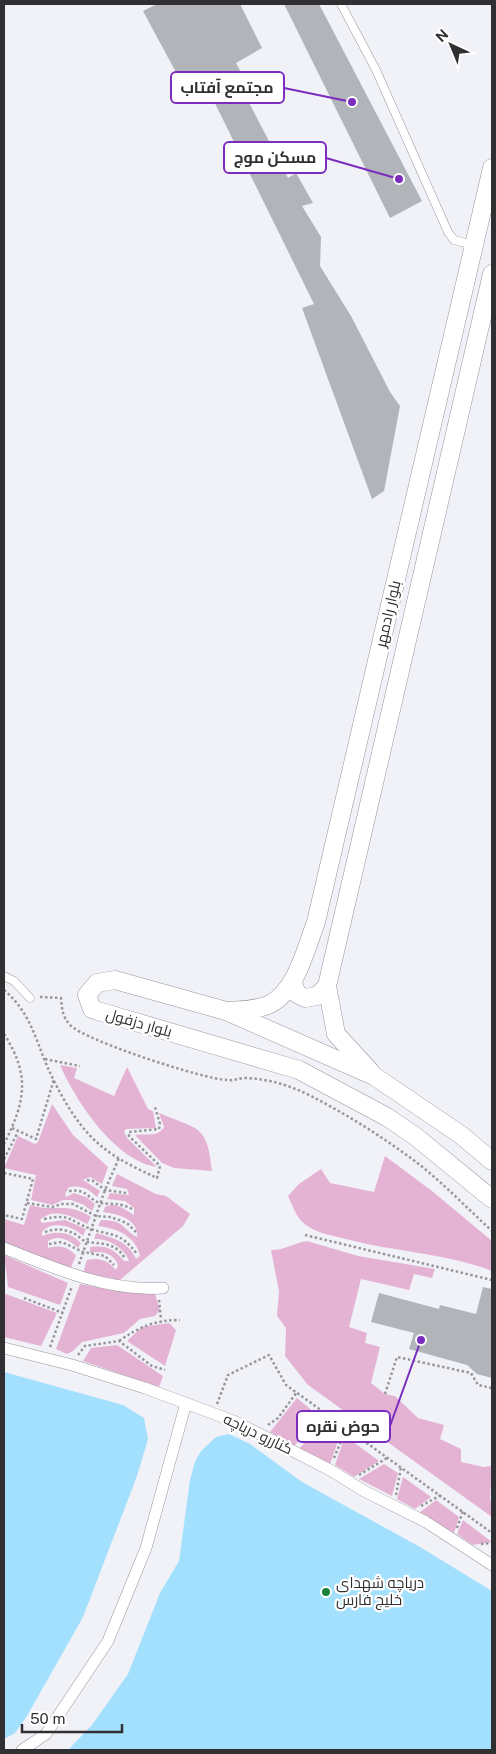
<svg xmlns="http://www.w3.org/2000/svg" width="496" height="1754" viewBox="0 0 496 1754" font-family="'Public Sans',Cairo,sans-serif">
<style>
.green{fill:#e4b3d4}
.water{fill:#a3e0fe}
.building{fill:#b1b5ba}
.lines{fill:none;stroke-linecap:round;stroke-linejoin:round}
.service-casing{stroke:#96979d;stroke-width:9}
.pedestrian-casing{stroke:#96979d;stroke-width:12}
.tertiary-casing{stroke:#96979d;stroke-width:19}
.path{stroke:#96969b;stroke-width:2.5;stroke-dasharray:2.5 2.5;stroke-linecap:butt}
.service{stroke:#fff;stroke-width:8}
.pedestrian{stroke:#fff;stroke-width:11}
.tertiary{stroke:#fff;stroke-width:18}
.poi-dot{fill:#198238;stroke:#fff;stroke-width:2}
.labels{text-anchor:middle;stroke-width:4.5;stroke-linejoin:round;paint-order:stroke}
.street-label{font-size:15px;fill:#303032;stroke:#fff}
.poi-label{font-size:15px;fill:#303032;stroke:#fff;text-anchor:start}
.leader{fill:none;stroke:#7b2cbf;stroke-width:2}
.callout-dot{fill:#7b2cbf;stroke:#fff;stroke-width:2}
.callout{fill:#fff;stroke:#7b2cbf;stroke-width:2}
.callout-label{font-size:16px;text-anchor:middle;font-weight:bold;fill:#303032}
</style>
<rect width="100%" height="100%" fill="#f1f1f8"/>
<g class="green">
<path d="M60 1065 77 1068 74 1078 114 1096 127 1067 148 1109 153 1111 156 1128 126 1129 124 1132 128 1139 157 1167C115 1161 75 1100 60 1065Z"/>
<path d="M52 1104 73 1135 108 1167 102 1184 90 1177 83 1180 100 1191 97 1197C89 1189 81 1185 69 1187L65 1194 66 1197 74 1193 86 1197 95 1204 92 1211 84 1205 71 1200H63L52 1205 31 1200 36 1175 4 1168 18 1136 35 1144 38 1142Z"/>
<path d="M159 1113C199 1130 207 1124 212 1171L174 1168 162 1163 135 1135C145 1133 158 1138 164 1127Z"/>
<path d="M385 1156 432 1191 492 1241V1271C446 1253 394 1252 346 1239 333 1236 317 1233 306 1225 296 1218 293 1206 288 1196L299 1184 321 1169 330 1183 374 1192Z"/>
<path d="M117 1174 156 1194 166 1196 190 1214 183 1226 120 1280 83 1273 87 1260C99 1257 108 1260 116 1270L118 1265C114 1253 101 1250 90 1253V1247C107 1245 114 1249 124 1261H129C125 1248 108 1238 94 1239L96 1233C113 1238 128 1241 136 1259L140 1256C136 1236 116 1228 98 1226L101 1220C125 1220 122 1229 137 1237 139 1219 117 1214 103 1212L105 1207C117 1201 125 1210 134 1215V1208L125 1201 107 1199 110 1193 129 1195 127 1189 112 1186Z"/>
<path d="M30 1205C55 1213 67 1201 91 1217L87 1224C73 1216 53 1207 40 1220L42 1223 65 1220 86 1229 83 1236C73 1226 52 1220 42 1232V1236C57 1231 69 1231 81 1243L78 1248C70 1240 58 1234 48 1241V1248C60 1245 68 1246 76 1256L70 1269 4 1243V1219L24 1225Z"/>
<path d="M307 1241 358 1256 435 1269 432 1278 414 1274 409 1290 361 1279 349 1327 367 1333 365 1343 380 1347 371 1383 385 1394 395 1396 418 1418 444 1425 440 1439 461 1449V1462L484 1467 492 1466 490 1500 492 1501V1517L308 1385 285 1356 286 1328 277 1316 279 1291 271 1250C285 1250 294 1243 307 1241Z"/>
<polygon points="4,1255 68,1283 60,1305 8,1287"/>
<polygon points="80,1284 113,1290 155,1294 160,1310 155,1316 140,1319 124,1333 82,1342 73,1351 67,1354 56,1349"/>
<polygon points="6,1294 57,1313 41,1346 4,1337 4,1296"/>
<polygon points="169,1323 176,1330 165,1366 127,1341 142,1327"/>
<polygon points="117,1345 163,1376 159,1387 83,1361 91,1348"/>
<polygon points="297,1398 321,1418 294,1446 270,1432"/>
<polygon points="324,1421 341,1432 330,1464 299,1449"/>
<polygon points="345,1436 379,1461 354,1477 335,1465"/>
<polygon points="384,1464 398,1473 392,1496 359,1479"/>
<polygon points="403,1477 431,1497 415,1509 397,1499"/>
<polygon points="436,1500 459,1517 454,1533 419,1513"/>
<polygon points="463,1520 492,1542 473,1545 457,1534"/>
</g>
<g class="water">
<polygon points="4,1372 123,1405 144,1418 148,1439 137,1476 83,1617 27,1716 15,1733 4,1739"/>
<polygon points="229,1434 250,1444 302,1482 420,1547 492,1591 492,1750 68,1750 92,1725 128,1674 160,1593 179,1561 190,1480 195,1462 201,1451 216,1437"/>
</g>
<g class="building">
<polygon points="157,4 240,4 262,48 236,63 252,93 245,95 288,178 296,173 313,203 302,206 321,237 320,266 351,316 390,392 400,406 384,491 372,499 302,308 314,304 204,81 186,91 143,11"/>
<polygon points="284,4 319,4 422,201 390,218"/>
<polygon points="483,1287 492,1289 492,1378 477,1374 467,1365 409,1349 414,1333 371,1322 379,1293 439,1309 440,1305 476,1314"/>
</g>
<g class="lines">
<g class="service-casing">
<g id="service">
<polyline points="341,4 376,70 448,232 454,240 474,245"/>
<polyline points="4,976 14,981 30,998"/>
</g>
</g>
<g class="pedestrian-casing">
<g id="pedestrian">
<path d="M4 1248C53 1268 109 1292 163 1288"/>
<polyline points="4,1348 72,1365 145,1388 236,1422 330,1470 364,1491 426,1522 492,1565"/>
<polyline points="22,1750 46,1734 108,1641 146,1548 186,1403"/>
</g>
</g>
<g class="tertiary-casing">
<g id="tertiary">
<polyline points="293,983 297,994 305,998 317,996 327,986"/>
<path d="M229 1011C242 1010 256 1010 268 1005 296 993 306 948 316 922L492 168"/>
<polyline points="370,1071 336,1034 327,986 492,274"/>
<polyline points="492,1161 461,1135 374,1076 226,1011 115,980 97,983 87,995 92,1009 98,1011 299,1070 387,1117 415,1136 492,1199"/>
</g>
</g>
<g class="path">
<path d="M4 990C29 1011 35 1037 47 1066 59 1093 77 1126 100 1145 116 1159 138 1169 157 1178L160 1166 129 1136V1132L159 1129 160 1124 155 1107"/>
<path d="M40 997 61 998C62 1009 62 1016 70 1025 86 1041 203 1079 227 1080 233 1081 239 1078 246 1078 269 1079 289 1085 311 1096 348 1115 386 1139 420 1165 445 1185 468 1209 492 1231"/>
<path d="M4 1034C31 1076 25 1102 4 1144"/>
<polyline points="45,1059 80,1066"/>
<polyline points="12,1128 36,1139 54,1079"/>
<polyline points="4,1159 18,1132"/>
<polyline points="4,1173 33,1179 22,1219 4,1215"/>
<polyline points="87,1180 93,1181 105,1190 126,1193"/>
<path d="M69 1191C89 1188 88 1201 101 1203 115 1205 118 1202 132 1209"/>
<polyline points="27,1203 52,1207 62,1204 73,1204 96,1216 110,1217 122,1221 128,1224 136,1232"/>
<path d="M44 1219C72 1213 69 1221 91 1229 115 1237 119 1231 137 1254"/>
<path d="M45 1232C55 1228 65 1229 75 1234 79 1236 83 1242 88 1242 103 1244 117 1243 125 1259"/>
<polyline points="305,1235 492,1280"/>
<polyline points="49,1244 62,1242 83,1252 105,1256 114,1265"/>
<polyline points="79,1264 105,1190 119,1158"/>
<polyline points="24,1298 63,1313"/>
<polyline points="159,1300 161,1319"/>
<path d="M119 1341C139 1327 155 1320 180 1320"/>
<polyline points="50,1347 72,1286"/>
<polyline points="78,1355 85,1346 119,1341 152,1366 165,1370"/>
<polyline points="385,1394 397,1357 471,1373 478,1385 492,1388"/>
<polyline points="217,1404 228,1375 269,1355 286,1385 492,1533"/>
<polyline points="268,1425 278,1418 297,1392"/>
<polyline points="300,1441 328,1415"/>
<polyline points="334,1458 347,1427"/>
<polyline points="359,1475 387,1458"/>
<polyline points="396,1495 401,1467"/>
<polyline points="421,1506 441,1495"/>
<polyline points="457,1528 463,1511"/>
<polyline points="481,1544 492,1543"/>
</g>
<use href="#service" class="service"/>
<use href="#pedestrian" class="pedestrian"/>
<use href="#tertiary" class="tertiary"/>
</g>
<circle class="poi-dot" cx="326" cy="1592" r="5"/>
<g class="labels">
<g class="street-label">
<text transform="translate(388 614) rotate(-77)" y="5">بلوار رادمهر</text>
<text transform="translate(139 1023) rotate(16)" y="5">بلوار دزفول</text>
<text transform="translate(258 1434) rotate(26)" y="5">کناررو دریاچه</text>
</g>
<g class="poi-label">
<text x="336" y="1588">دریاچه شهدای<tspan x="336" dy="17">خلیج فارس</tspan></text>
</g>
</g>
<path class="leader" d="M352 102L284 88M399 179L326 158M421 1340L390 1426"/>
<g class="callout-dot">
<circle cx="352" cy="102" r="5"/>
<circle cx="399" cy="179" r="5"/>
<circle cx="421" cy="1340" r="5"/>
</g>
<g class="callout">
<rect x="171" y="72" width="113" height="31" rx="5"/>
<rect x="224" y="142" width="102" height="31" rx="5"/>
<rect x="297" y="1411" width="93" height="31" rx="5"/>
</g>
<g class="callout-label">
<text x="227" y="93">مجتمع آفتاب</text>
<text x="275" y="163">مسکن موج</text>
<text x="343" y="1432">حوض نقره</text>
</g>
<rect width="496" height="1754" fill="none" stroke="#303032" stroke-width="10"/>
<g transform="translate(451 45) rotate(316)" stroke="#ffffff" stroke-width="4" paint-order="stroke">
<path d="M0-4L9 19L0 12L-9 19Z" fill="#303032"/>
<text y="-8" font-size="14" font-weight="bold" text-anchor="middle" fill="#303032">N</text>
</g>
<path d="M22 1724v8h100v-8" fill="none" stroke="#303032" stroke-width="2.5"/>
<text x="30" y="1724" font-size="15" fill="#303032" stroke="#ffffff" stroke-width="4" paint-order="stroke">50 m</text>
</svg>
